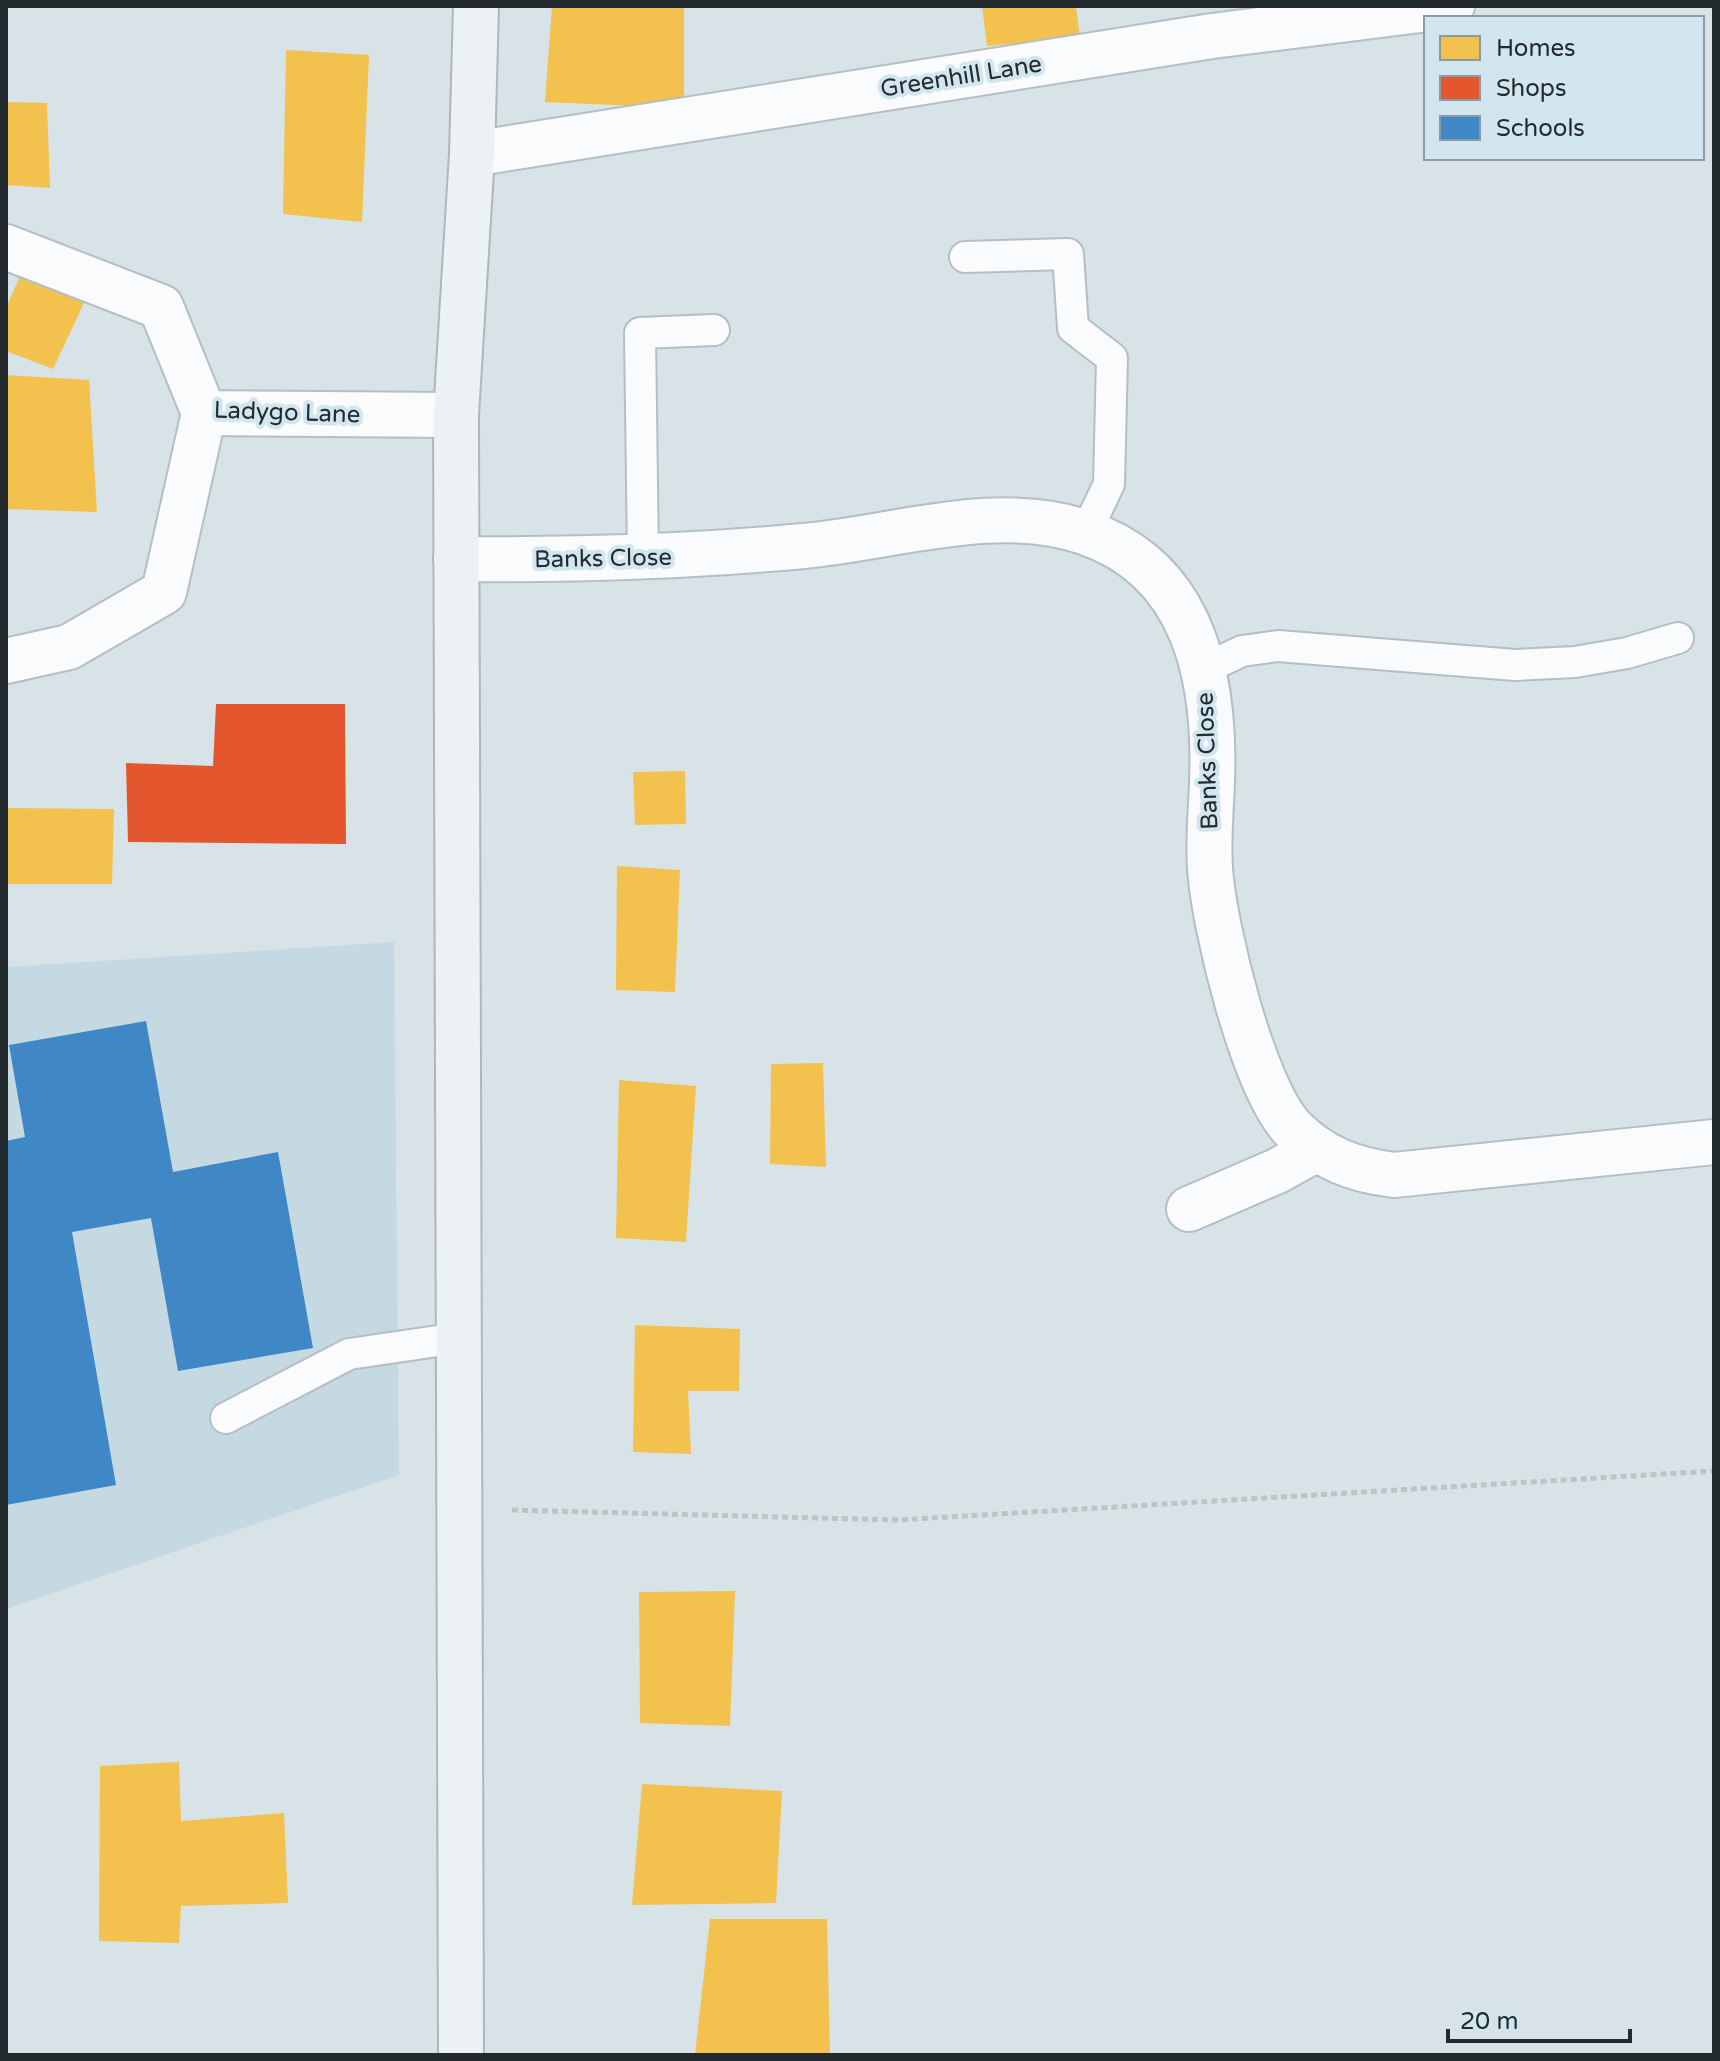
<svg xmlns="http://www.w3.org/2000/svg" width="1720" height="2061" viewBox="0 0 1720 2061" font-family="'Varela Round',sans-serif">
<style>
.built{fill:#c4d9e2}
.homes{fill:#f2c14e}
.shops{fill:#e4572e}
.schools{fill:#3f88c5}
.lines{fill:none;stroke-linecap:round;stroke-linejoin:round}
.service-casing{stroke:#b5bec2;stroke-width:34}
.minor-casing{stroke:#b5bec2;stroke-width:48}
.primary-casing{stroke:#acb7be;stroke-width:48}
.path{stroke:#bfc3c3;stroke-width:5;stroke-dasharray:6 4;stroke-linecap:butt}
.service{stroke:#f9fbfc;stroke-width:30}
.minor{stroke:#f9fbfc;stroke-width:44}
.primary{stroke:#ecf1f4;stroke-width:44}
.labels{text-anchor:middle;stroke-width:8;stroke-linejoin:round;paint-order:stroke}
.street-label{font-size:24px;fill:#232b2e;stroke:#d1e6ef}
</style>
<rect width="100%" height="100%" fill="#d8e3e8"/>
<polygon class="built" points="394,942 399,1475 6,1609 6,967"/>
<g class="homes">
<polygon points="552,6 684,6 684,108 545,102"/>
<polygon points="982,6 1076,6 1080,38 987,46"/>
<polygon points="286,50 369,55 362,222 283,214"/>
<polygon points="6,102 47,103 50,188 6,185"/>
<polygon points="25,265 91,288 53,369 6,351 6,308"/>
<polygon points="6,375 89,380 97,512 6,509"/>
<polygon points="685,771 686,824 635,825 633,772"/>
<polygon points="6,808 114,809 112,884 6,884"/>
<polygon points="617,866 680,870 675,992 616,990"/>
<polygon points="823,1063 826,1167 770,1164 771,1064"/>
<polygon points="619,1080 696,1086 686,1242 616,1238"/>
<polygon points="635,1325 740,1329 739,1391 688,1391 691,1454 633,1452"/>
<polygon points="735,1591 730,1726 640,1723 639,1592"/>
<polygon points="179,1762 181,1821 284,1813 288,1903 181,1906 179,1943 99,1941 100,1766"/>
<polygon points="642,1784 782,1791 776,1903 632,1905"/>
<polygon points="710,1919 827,1919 830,2055 695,2055"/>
</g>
<polygon class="shops" points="216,704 345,704 346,844 128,842 126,763 213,766"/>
<polygon class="schools" points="146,1021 173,1172 278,1152 313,1348 178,1371 151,1218 72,1232 116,1485 6,1505 6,1141 25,1137 9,1045"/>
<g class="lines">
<g class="service-casing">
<g id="service">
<polyline points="965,257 1068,254 1073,328 1112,358 1109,484 1086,532"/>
<polyline points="643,558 640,333 714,330"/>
<polyline points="1204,669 1242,651 1278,646 1515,665 1575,662 1627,653 1678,638"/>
<polyline points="226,1418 349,1354 458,1338"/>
</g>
</g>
<g class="minor-casing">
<g id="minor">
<polyline points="472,154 1212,36 1452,6"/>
<polyline points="6,247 161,307 204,413 456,415"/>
<path d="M456 559C572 560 687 557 803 546 893 538 996 502 1084 532 1195 569 1216 679 1212 783 1211 811 1208 839 1210 868 1214 928 1253 1087 1293 1129 1322 1158 1354 1170 1394 1175L1714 1142"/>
<polyline points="6,661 69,647 164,592 204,413"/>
<polyline points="1189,1209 1277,1171 1317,1149"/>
</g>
</g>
<g class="primary-casing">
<polyline id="primary" points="461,2055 456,415 472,154 476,6"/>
</g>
<polyline class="path" points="512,1510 898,1520 1714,1471"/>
<use href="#service" class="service"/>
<use href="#minor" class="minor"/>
<use href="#primary" class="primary"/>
</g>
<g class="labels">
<g class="street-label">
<text transform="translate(961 76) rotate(-9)" y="8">Greenhill Lane</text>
<text transform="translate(287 412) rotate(2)" y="8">Ladygo Lane</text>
<text transform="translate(603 558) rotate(-1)" y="8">Banks Close</text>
<text transform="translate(1207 761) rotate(-92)" y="8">Banks Close</text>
</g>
</g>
<rect width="1720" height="2061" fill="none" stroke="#232b2e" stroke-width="16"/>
<rect x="1424" y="16" width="280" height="144" fill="#d1e6ef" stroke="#8b9ba2" stroke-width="2"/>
<rect x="1440" y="36" width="40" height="24" fill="#f2c14e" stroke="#8b9ba2" stroke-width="2"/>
<text x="1496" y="56" font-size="24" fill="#232b2e">Homes</text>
<rect x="1440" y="76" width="40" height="24" fill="#e4572e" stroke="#8b9ba2" stroke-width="2"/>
<text x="1496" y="96" font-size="24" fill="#232b2e">Shops</text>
<rect x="1440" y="116" width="40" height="24" fill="#3f88c5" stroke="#8b9ba2" stroke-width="2"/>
<text x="1496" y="136" font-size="24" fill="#232b2e">Schools</text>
<path d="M1448 2029v12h182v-12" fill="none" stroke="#232b2e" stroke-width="4"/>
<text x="1460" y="2029" font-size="24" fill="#232b2e" stroke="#d1e6ef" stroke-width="6" paint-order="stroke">20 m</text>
</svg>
